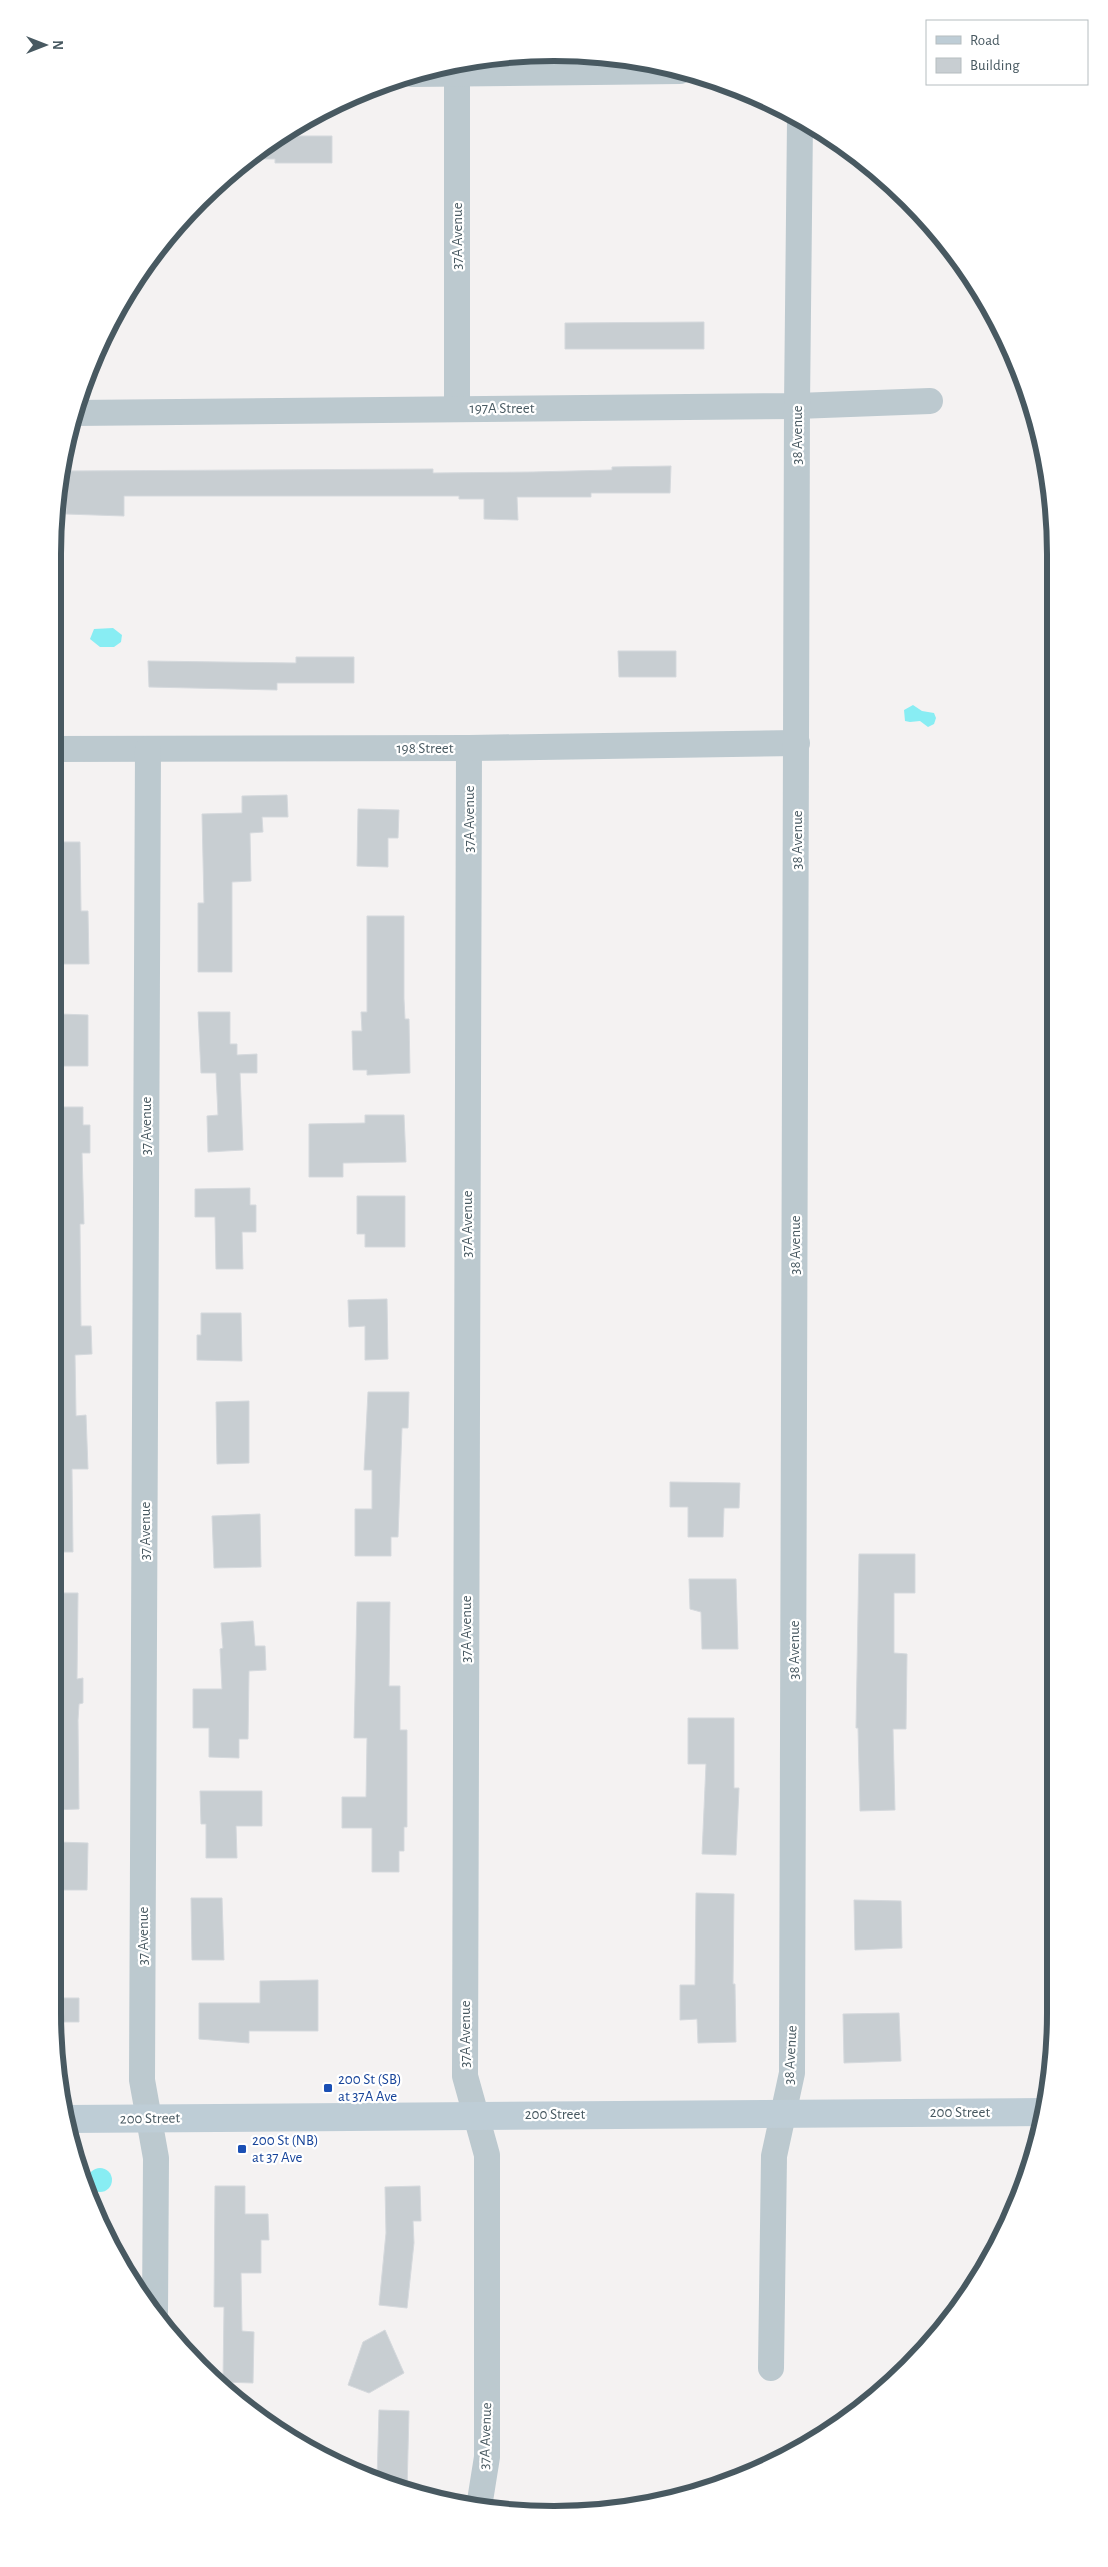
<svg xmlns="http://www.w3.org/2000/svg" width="1108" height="2567" viewBox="0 0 1108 2567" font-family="'Alegreya Sans',sans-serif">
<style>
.water{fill:#88edf3}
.building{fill:#c8ced2;stroke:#d5d9dd}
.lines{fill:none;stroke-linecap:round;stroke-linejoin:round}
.minor{stroke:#bcc9cf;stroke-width:26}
.secondary{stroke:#becdd6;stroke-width:28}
.transit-dot{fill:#1a4fb4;stroke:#fff;stroke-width:2}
.labels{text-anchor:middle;stroke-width:4.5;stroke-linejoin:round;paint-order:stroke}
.street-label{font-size:15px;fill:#485961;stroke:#fff}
.transit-label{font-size:15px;fill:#164399;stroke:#fff;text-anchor:start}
.rim{fill:none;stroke:#485961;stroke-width:6}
</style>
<rect width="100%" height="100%" fill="#f4f2f2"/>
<g class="water">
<polygon points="113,628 122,635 121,642 114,647 100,647 90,639 94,629"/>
<polygon points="913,705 922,711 934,713 936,718 934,724 928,727 920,721 910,722 905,721 904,710"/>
<circle cx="100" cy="2180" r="12"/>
</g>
<g class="building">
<polygon points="280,136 332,136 332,163 275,163 275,159 246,159"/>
<polygon points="704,322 704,349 565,349 565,323"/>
<polygon points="671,466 670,493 591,493 591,497 517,497 518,520 484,519 484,499 459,499 459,496 124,496 124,516 66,514 66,471 433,469 433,473 533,472 612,470 612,467"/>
<polygon points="618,651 676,651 676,677 619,677"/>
<polygon points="296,657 354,657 354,683 277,683 277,690 149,687 148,661 296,663"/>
<polygon points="287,795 288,817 262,817 263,832 250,833 251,881 232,882 232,972 198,972 198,903 204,903 202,814 242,813 242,796"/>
<polygon points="358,809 399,810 398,838 388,838 388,867 357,866"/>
<polygon points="52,842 80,842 81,911 88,911 89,964 61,964 59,906 52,906"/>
<polygon points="367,916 404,916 404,999 405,1019 409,1019 410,1073 367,1075 367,1070 353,1070 352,1031 362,1031 361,1012 367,1012"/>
<polygon points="198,1012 230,1012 230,1044 237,1044 237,1055 257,1054 257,1073 240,1073 243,1150 208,1152 207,1116 218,1115 216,1073 201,1073"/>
<polygon points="59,1014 88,1015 88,1066 59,1066"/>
<polygon points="52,1107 83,1107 83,1125 90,1125 90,1153 82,1153 84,1224 80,1224 81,1326 91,1326 92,1354 75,1355 76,1416 86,1415 88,1469 72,1469 73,1552 52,1552"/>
<polygon points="365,1115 404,1115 406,1162 343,1163 343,1177 309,1177 309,1124 365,1123"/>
<polygon points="250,1188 250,1205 256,1205 256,1232 242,1232 243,1269 216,1269 215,1217 195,1217 195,1189"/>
<polygon points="357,1196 405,1196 405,1247 365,1247 365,1234 357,1234"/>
<polygon points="387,1299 388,1359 365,1360 365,1326 349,1327 348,1300"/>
<polygon points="201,1313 241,1313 242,1361 197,1360 197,1335 201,1335"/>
<polygon points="368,1392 409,1392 408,1428 402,1428 398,1537 391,1537 391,1556 355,1556 355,1509 372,1509 372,1470 364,1470"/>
<polygon points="249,1401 249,1463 217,1464 216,1402"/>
<polygon points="670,1482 740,1483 739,1508 724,1508 723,1537 688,1537 688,1507 670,1507"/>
<polygon points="260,1514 261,1567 214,1568 212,1516"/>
<polygon points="859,1554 915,1554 915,1593 894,1593 894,1653 907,1654 906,1729 893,1729 895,1810 860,1811 858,1728 856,1728"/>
<polygon points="689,1579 736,1579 738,1649 702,1649 701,1612 690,1609"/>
<polygon points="52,1593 78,1593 77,1679 83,1678 83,1703 79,1704 78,1720 79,1809 52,1810 52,1691 56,1691 56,1648 52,1648"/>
<polygon points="357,1602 390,1602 389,1686 400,1686 400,1730 407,1730 407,1827 404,1827 404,1851 399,1851 399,1872 372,1872 372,1828 342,1828 342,1797 366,1797 367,1738 354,1738"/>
<polygon points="253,1621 255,1646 265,1646 266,1670 249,1671 248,1739 239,1739 239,1758 209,1757 209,1728 193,1728 193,1689 222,1689 220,1649 223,1648 221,1623"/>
<polygon points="688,1718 734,1718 734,1788 739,1788 736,1855 702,1854 706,1764 688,1764"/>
<polygon points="200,1791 262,1791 262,1826 236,1826 237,1858 206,1858 206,1824 201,1824"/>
<polygon points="56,1842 88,1843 87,1890 55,1890"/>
<polygon points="696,1893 734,1894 733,1984 735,1984 736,2042 698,2043 697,2019 680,2020 680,1985 695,1985"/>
<polygon points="191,1898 222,1898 224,1960 192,1960"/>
<polygon points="854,1900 901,1901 902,1948 855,1950"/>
<polygon points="318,1980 318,2031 249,2031 249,2043 199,2039 199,2003 260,2003 260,1981"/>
<polygon points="52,1998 79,1998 79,2022 53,2022"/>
<polygon points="899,2013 901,2061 844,2063 843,2014"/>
<polygon points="215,2186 245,2186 245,2214 268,2214 269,2240 261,2240 261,2273 241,2273 242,2331 254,2332 253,2383 223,2382 224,2307 214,2307"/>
<polygon points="420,2186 421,2221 413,2221 414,2243 407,2308 379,2305 386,2233 385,2187"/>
<polygon points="385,2330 404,2373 369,2393 348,2385 363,2342"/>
<polygon points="379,2410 409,2411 407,2490 377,2481"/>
</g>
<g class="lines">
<g class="minor">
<polyline points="457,64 457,408"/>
<polyline points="412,74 680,71"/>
<polyline points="74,413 797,406 930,401"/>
<polyline points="469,748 465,2076 487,2155 487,2457 479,2507"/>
<polyline points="53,749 469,748 797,743"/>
<polyline points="148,749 142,2080 156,2158 155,2313"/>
<polyline points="771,2368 774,2156 792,2073 797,406 800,121"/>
</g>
<polyline class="secondary" points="64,2119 1046,2112"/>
</g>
<g class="transit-dot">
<rect x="323" y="2083" width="10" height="10" rx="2.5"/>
<rect x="237" y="2144" width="10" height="10" rx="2.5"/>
</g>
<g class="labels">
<g class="street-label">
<text transform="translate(457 236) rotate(-90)" y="5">37A Avenue</text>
<text x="502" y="413">197A Street</text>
<text transform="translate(797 435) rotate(-90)" y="5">38 Avenue</text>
<text x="425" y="753">198 Street</text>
<text transform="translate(469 819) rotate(-90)" y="5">37A Avenue</text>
<text transform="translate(797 840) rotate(-90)" y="5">38 Avenue</text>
<text transform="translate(146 1126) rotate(-90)" y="5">37 Avenue</text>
<text transform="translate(467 1224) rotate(-90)" y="5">37A Avenue</text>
<text transform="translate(795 1245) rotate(-90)" y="5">38 Avenue</text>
<text transform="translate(145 1531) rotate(-90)" y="5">37 Avenue</text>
<text transform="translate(466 1629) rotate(-90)" y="5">37A Avenue</text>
<text transform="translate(794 1650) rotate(-90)" y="5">38 Avenue</text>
<text transform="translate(143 1936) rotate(-90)" y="5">37 Avenue</text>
<text transform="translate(465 2034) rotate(-90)" y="5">37A Avenue</text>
<text transform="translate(790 2055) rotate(-87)" y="5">38 Avenue</text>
<text x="960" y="2117">200 Street</text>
<text x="555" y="2119">200 Street</text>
<text transform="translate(150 2118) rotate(-1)" y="5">200 Street</text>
<text transform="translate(485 2436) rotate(-88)" y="5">37A Avenue</text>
</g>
<g class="transit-label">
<text x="338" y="2084">200 St (SB)<tspan x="338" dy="17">at 37A Ave</tspan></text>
<text x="252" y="2145">200 St (NB)<tspan x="252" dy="17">at 37 Ave</tspan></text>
</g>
</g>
<path d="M0 0H1108V2567H0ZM554 61H554A493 493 0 0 1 1047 554V2013A493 493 0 0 1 554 2506H554A493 493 0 0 1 61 2013V554A493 493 0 0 1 554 61Z" fill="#fff" fill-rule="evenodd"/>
<path class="rim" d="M554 61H554A493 493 0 0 1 1047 554V2013A493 493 0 0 1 554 2506H554A493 493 0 0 1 61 2013V554A493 493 0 0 1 554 61Z"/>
<rect x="926" y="20" width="162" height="65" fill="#ffffff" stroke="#b6bdc0"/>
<rect x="936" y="36" width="25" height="8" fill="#becdd6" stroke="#b6bdc0"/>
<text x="970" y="45" font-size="15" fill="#485961">Road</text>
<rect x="936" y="58" width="25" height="15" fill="#c8ced2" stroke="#b6bdc0"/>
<text x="970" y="70" font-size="15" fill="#485961">Building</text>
<g transform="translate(45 45) rotate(90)" stroke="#ffffff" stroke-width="4" paint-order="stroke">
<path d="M0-4L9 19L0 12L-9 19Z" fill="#485961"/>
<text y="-8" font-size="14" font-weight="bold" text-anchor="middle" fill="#485961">N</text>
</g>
</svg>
